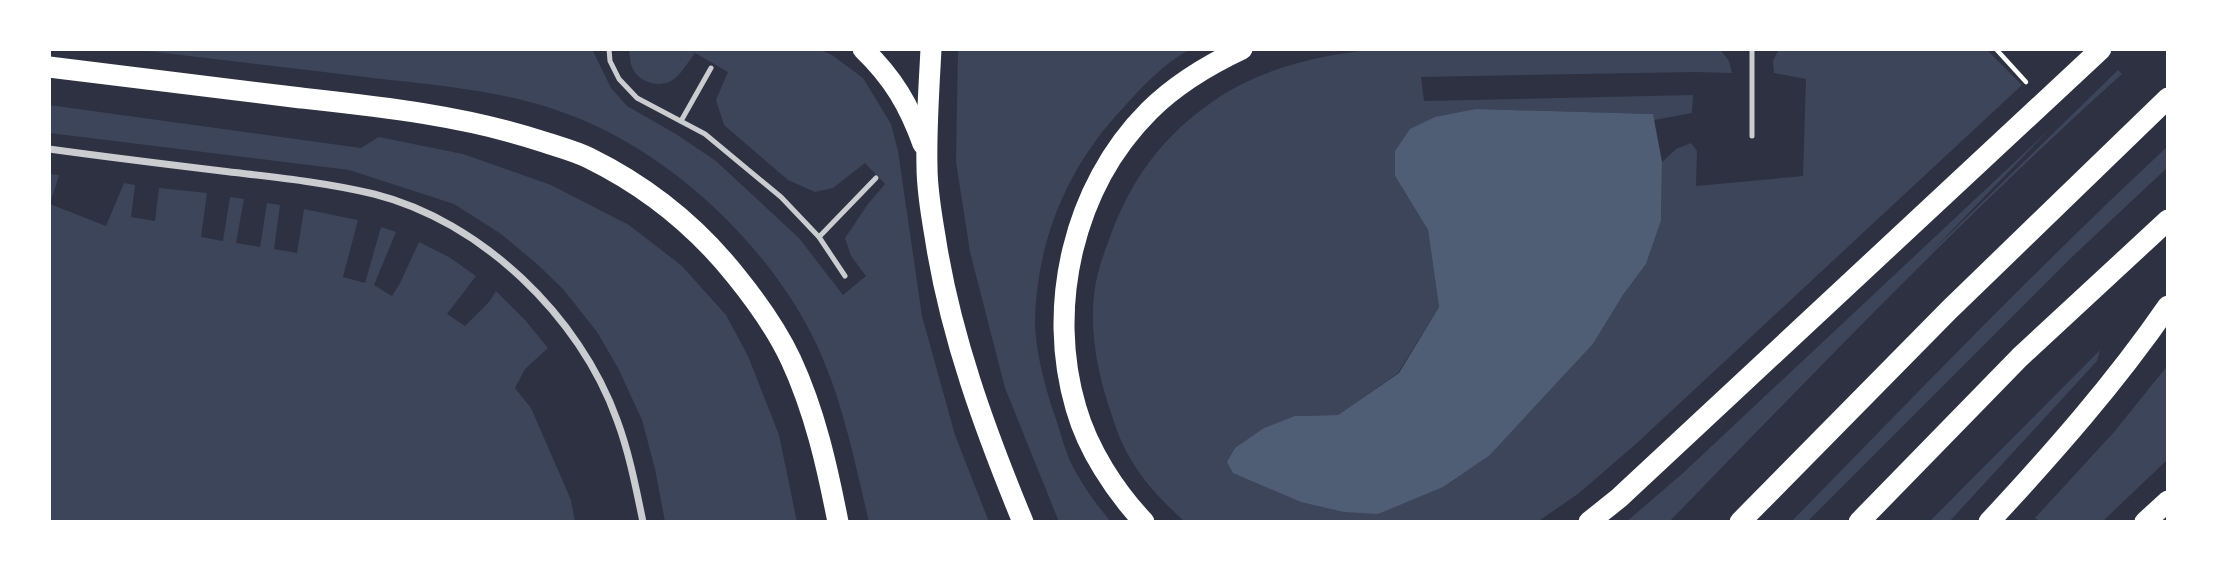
<svg xmlns="http://www.w3.org/2000/svg" width="2217" height="571" viewBox="0 0 2217 571" font-family="'Nunito Sans',sans-serif">
<style>
.green{fill:#3c4559}
.water{fill:#4f5d75}
.lines{fill:none;stroke-linecap:round;stroke-linejoin:round}
.path{stroke:#fff;stroke-width:4.5}
.service{stroke:#caccd0;stroke-width:5}
.minor{stroke:#caccd0;stroke-width:7}
.motorway{stroke:#fff;stroke-width:21}
</style>
<rect width="100%" height="100%" fill="#2d3142"/>
<g class="green">
<path d="M131 49H592L611 88 627 106 676 134 716 161 799 238 843 295 866 276 851 256 845 238 868 204 885 184 865 163 833 188 815 192 788 180 724 125 716 100 728 72 695 53C688 62 683 72 674 79 661 89 638 83 632 67 630 63 630 56 629 51L631 49H818L832 55 863 78 891 124 898 151 922 316 955 435 989 522H869C856 468 845 411 823 359 778 251 667 146 556 110 497 90 434 85 373 78 293 68 212 59 131 49Z"/>
<path d="M958 49H1191C1165 62 1143 86 1123 108 1068 166 1037 240 1035 320 1035 350 1046 391 1056 419 1061 434 1065 451 1072 465 1082 485 1097 505 1111 522H1059L1005 388 970 252 956 162Z"/>
<path d="M1377 49H1720L1729 61 1732 73 1694 72 1421 77 1424 101 1693 95 1692 113 1654 120 1652 114 1476 109 1395 176 1428 230 1439 307 1398 373 1338 415 1295 416 1490 455 1593 344 1623 295 1646 264 1661 221 1662 162 1676 149 1691 143 1697 151 1696 186 1803 176 1806 79 1774 73 1773 61 1779 49H1989L1988 51 2022 85 1637 443 1578 494 1537 522H1185C1164 503 1144 483 1130 458 1120 442 1114 422 1108 404 1097 369 1090 332 1094 295 1096 274 1104 253 1111 234 1132 178 1163 136 1212 102 1260 68 1319 55 1377 49Z"/>
<path d="M2118 70 2122 74C1964 216 1817 370 1669 522H1626L1683 473 2050 129 1932 251Z"/>
<polygon points="49,105 361,148 379,137 463,154 551,185 629,225 682,266 726,315 748,356 779,435 797,522 665,522 655,469 642,420 618,368 597,332 563,289 537,264 501,234 454,204 349,170 49,133"/>
<path d="M2168 146V167L2073 256 1807 522H1791C1915 395 2038 267 2168 146Z"/>
<polygon points="49,174 59,175 50,204 106,226 124,183 135,185 131,217 155,221 159,188 207,193 201,237 223,241 230,197 244,199 236,243 260,247 267,203 280,205 274,249 297,253 304,209 358,220 343,277 365,283 381,227 396,232 374,285 392,296 400,283 419,242 449,257 476,276 447,314 465,326 489,302 496,291 525,320 548,348 525,369 515,388 531,408 571,500 575,522 49,522"/>
<polygon points="2100,350 2097,361 1949,522 1929,522"/>
<polygon points="2168,365 2168,459 2102,522 2040,522 2035,518 2114,432"/>
</g>
<polygon class="water" points="1476,109 1653,114 1662,162 1661,221 1646,264 1623,295 1593,344 1490,455 1443,487 1378,514 1344,512 1301,502 1233,473 1227,462 1235,448 1264,428 1295,416 1338,415 1399,373 1439,307 1428,230 1395,176 1395,151 1410,129 1435,117"/>
<g class="lines">
<polyline class="path" points="1996,49 2026,82"/>
<g class="service">
<polyline points="609,49 610,61 619,79 637,98 705,134 781,197 819,237 845,276"/>
<polyline points="681,121 711,68"/>
<polyline points="1752,136 1752,49"/>
<polyline points="819,237 876,178"/>
</g>
<path class="minor" d="M49 149C107 157 164 164 222 171 272 177 325 182 374 194 481 221 580 316 617 420 629 452 636 488 643 522"/>
<g class="motorway">
<path d="M863 49C893 78 909 105 923 144"/>
<path d="M931 49C929 88 926 128 927 167 927 190 931 213 935 236 950 335 985 430 1023 522"/>
<path d="M49 67C133 77 217 87 301 98 383 107 466 116 544 142 559 147 575 151 589 158 646 186 697 227 736 276 757 302 777 330 791 360 815 412 827 466 838 522"/>
<path d="M1144 522C1115 491 1088 450 1076 408 1046 307 1073 187 1149 111 1175 85 1208 65 1242 49"/>
<polyline points="1589,522 1619,498 2101,49"/>
<polyline points="1740,522 1949,310 2168,98"/>
<polyline points="1859,522 2020,357 2168,220"/>
<path d="M1989 522C2053 453 2115 383 2168 306"/>
<polyline points="2145,522 2168,501"/>
</g>
</g>
<rect width="2217" height="571" fill="none" stroke="#ffffff" stroke-width="102"/>
</svg>
